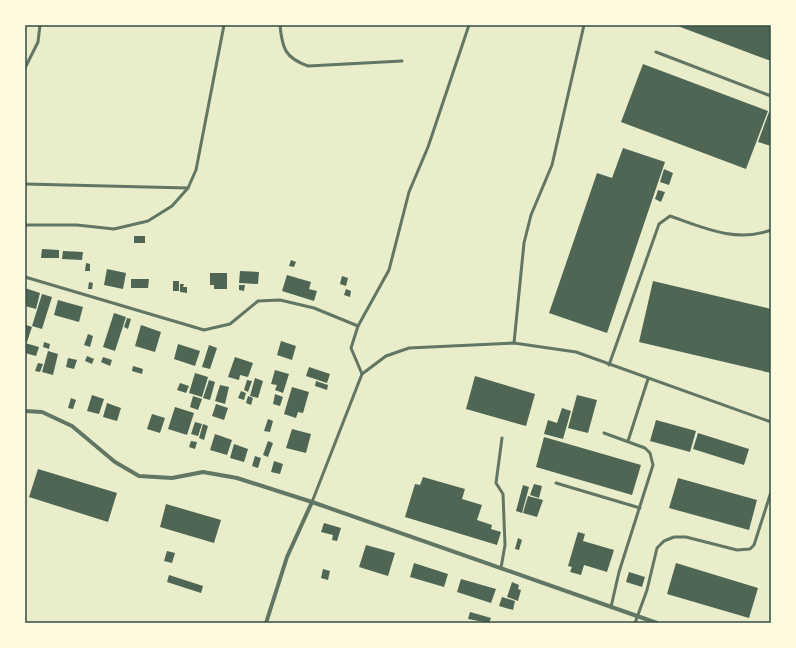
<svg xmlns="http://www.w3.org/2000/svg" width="796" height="648" viewBox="0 0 796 648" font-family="Inter,sans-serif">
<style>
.building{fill:#4f6655}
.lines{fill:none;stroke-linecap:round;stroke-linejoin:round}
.service{stroke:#617663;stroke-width:3}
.minor{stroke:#617663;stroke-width:4}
.neatline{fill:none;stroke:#344e41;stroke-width:1.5}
</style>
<rect width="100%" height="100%" fill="#e9edc9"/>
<g class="building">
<polygon points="675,25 771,25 771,61"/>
<polygon points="643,64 768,111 746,169 621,122"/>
<polygon points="769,112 771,113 771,146 758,142"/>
<polygon points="623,148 665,162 607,333 549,313 597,173 612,178"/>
<polygon points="664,169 673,173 669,185 660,182"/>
<polygon points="658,190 665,192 661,202 655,199"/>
<rect x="134" y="236" width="11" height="7"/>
<polygon points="42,249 59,250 59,258 41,258"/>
<polygon points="63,251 83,252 82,260 62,259"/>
<polygon points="291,260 296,262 294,267 289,266"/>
<polygon points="86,263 90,264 90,271 85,271"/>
<polygon points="107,269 126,273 123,289 104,285"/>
<polygon points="240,271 259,272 258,284 239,283"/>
<polygon points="210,273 227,273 227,289 214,289 214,285 210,285"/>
<polygon points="287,275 311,282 309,289 317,291 314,301 282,291"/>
<polygon points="342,276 348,278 346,286 340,284"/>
<polygon points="131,279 149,279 148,288 131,288"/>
<rect x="173" y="281" width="6" height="10"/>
<polygon points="653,281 771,309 771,373 639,342"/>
<polygon points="89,282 93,283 92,289 88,289"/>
<polygon points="180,284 184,284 183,287 187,287 187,293 180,292"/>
<polygon points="239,285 245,285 244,291 239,290"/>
<polygon points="25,288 40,293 36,309 25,306"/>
<polygon points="346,289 351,291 350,297 344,295"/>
<polygon points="42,294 52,297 42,329 32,326"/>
<polygon points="58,300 83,307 79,322 54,315"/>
<polygon points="114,313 126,317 115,351 103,347"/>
<polygon points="127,318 131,319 128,329 124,327"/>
<polygon points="26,325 32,327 27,342 25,341"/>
<polygon points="141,325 161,332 155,352 135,346"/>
<polygon points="88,334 93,336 90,347 84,345"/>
<polygon points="281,341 296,346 292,360 277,355"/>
<polygon points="44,342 50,344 49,349 43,347"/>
<polygon points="25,343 39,347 36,356 25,353"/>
<polygon points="178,344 200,351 195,366 174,359"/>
<polygon points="209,345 217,348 210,369 202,367"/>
<polygon points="48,351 58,354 53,375 42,372"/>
<polygon points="87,356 94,359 92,364 85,361"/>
<polygon points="103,357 112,360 110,366 101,362"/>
<polygon points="235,357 253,363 248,377 240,375 239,380 228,377"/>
<polygon points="68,358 77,360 74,369 66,367"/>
<polygon points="38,363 43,364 40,372 35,371"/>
<polygon points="133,366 143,369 142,374 132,371"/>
<polygon points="309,367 330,374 327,383 306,376"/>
<polygon points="275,370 289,374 283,393 275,390 277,385 271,384"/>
<polygon points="195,373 208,377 202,397 189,393"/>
<polygon points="475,376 535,394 526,426 466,409"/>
<polygon points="255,378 263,381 258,398 250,396"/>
<polygon points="209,380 215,382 210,400 203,398"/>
<polygon points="247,380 252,381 248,392 244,390"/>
<polygon points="316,381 328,385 327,390 315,386"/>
<polygon points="180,383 189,386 186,393 177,390"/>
<polygon points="220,385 229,387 225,404 215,401"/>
<polygon points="292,387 309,392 303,413 298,412 296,418 284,414"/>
<polygon points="241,391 246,393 244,400 238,398"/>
<polygon points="275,394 283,397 280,406 273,404"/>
<polygon points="92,395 104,399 99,414 87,411"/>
<polygon points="577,395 597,400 588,433 568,428"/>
<polygon points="193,396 202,399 198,410 190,407"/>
<polygon points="248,396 253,398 251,405 246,403"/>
<polygon points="71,398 76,400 73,409 68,408"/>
<polygon points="107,403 121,408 117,421 103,417"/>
<polygon points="216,404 228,408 224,420 212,416"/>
<polygon points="175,407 194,413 187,435 168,429"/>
<polygon points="562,408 571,411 563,439 544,434 548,420 557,423"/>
<polygon points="152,414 165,418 160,433 147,429"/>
<polygon points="268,419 273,421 270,432 264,431"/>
<polygon points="656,420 696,431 690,452 650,441"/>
<polygon points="195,422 202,424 198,436 191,434"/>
<polygon points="203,424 208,426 204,440 199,438"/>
<polygon points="292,429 311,434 306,453 286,448"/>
<polygon points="698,433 749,449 744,465 693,449"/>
<polygon points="215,434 232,440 227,455 210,450"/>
<polygon points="544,437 641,465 632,495 536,467"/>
<polygon points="191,441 197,442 195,449 189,447"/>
<polygon points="268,441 273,443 268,457 263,455"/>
<polygon points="234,444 248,449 244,462 230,458"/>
<polygon points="255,456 261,458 258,468 252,466"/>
<polygon points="274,461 283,464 280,474 271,472"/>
<polygon points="38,469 117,493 108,522 29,497"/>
<polygon points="423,477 465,489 462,499 482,505 477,520 492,525 491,529 501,532 497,545 405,517 415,484 420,485"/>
<polygon points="678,478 757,500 749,530 669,508"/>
<polygon points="534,484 542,486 539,498 530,495"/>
<polygon points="523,485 529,487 522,513 516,511"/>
<polygon points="528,496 543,500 537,517 523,513"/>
<polygon points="166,504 221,520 214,543 160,527"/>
<polygon points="324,523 341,528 337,541 332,540 333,535 321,532"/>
<polygon points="578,532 585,534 583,541 614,550 607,572 584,565 581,575 570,572 572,567 568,566"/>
<polygon points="518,538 522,540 519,550 515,549"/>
<polygon points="366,545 395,553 388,576 359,567"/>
<polygon points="167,551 175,553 172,563 164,561"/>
<polygon points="414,563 448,574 444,587 410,577"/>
<polygon points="676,563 758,588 749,618 667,594"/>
<polygon points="323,569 330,571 328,580 321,578"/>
<polygon points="629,572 645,577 642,587 626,582"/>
<polygon points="169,575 203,586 201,593 167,582"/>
<polygon points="461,579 496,589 491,603 457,592"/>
<polygon points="512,582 519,585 518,589 521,590 518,601 507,597"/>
<polygon points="502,597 515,601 513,610 499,606"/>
<polygon points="470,612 491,618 489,623 468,619"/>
</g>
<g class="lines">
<g class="service">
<path d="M280 25C282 48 285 58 308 66L402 61"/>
<polyline points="656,52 771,96"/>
<polyline points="25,68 38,42 40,25"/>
<polyline points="25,184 188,188"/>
<polyline points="25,225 77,225 114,229 148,221 172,206 188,188 196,170 224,25"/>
<polyline points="25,277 204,330 230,324 258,301 280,300 314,308 358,326"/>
<polyline points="514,343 524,243 531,215 552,165 584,25"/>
<path d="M609 365 659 224 670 216C704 228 736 243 771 230"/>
<polyline points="362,374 351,348 358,326 389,270 409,192 428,147 469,25"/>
<polyline points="604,433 645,448 650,453 653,465 619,572 611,607"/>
<polyline points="628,441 648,379"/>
<polyline points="556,483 640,508"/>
<polyline points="312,502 362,374 386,356 409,348 514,343 576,352 771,422"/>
<polyline points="501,568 505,545 503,494 496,483 502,438"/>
<polyline points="635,623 647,590 657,548 664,541 674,537 686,537 737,550 750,549 754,545 771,492"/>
</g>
<g class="minor">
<polyline points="25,411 42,412 72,426 115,462 139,476 172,478 203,472 237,478 312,502 657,623"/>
<polyline points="266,623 287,557 312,502"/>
</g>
</g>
<rect width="796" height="648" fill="none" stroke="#fefae0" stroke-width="52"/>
<rect x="26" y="26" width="744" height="596" class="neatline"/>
</svg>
